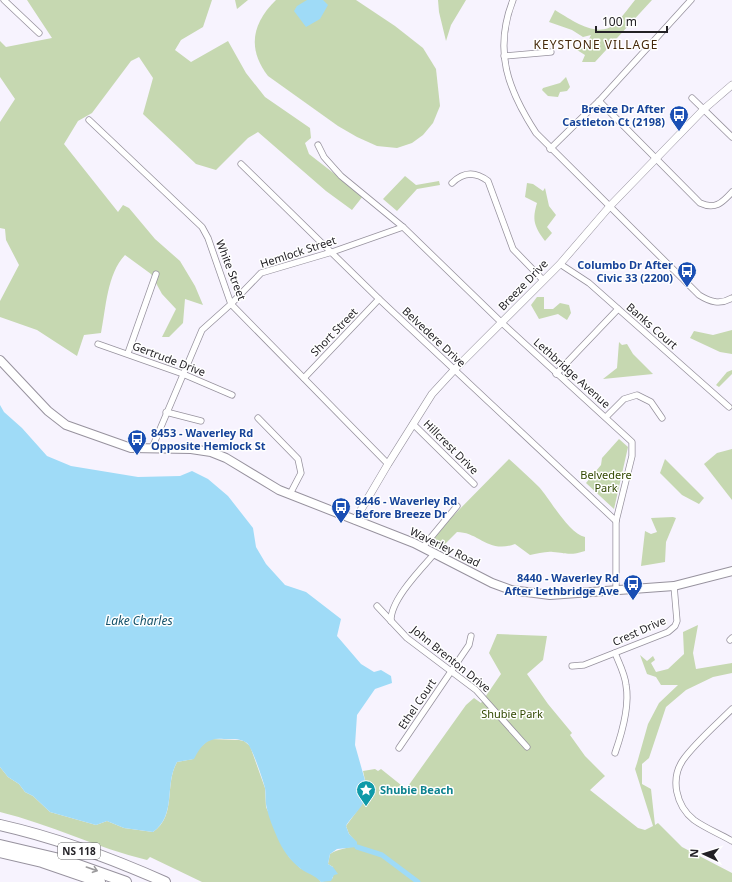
<svg xmlns="http://www.w3.org/2000/svg" width="732" height="882" viewBox="0 0 732 882" font-family="'Noto Sans',sans-serif">
<style>
.green{fill:#c6d8b1}
.water{fill:#9fdbf7}
.lines{fill:none;stroke-linecap:round;stroke-linejoin:round}
.canal{stroke:#9fdbf7;stroke-width:5}
.minor-casing{stroke:#97929e;stroke-width:7}
.tertiary-casing{stroke:#97929e;stroke-width:8}
.secondary-casing{stroke:#97929e;stroke-width:10}
.motorway-casing{stroke:#97929e;stroke-width:12}
.minor{stroke:#fff;stroke-width:5.5}
.tertiary{stroke:#fff;stroke-width:7}
.secondary{stroke:#fff;stroke-width:8}
.motorway{stroke:#fff;stroke-width:10}
.oneway{stroke:#9c9b9d}
.labels{text-anchor:middle;stroke-width:3;stroke-linejoin:round;paint-order:stroke}
.shield{fill:#fff;stroke:#656467;stroke-width:1}
.shield-label{font-size:10px;font-weight:bold;fill:#232126}
.transit-label{font-size:11px;font-weight:bold;fill:#164399;stroke:#fff;text-anchor:end}
.street-label{font-size:11px;fill:#232126;stroke:#fff}
.park-label{font-size:11px;fill:#314800;stroke:#fff}
.culture-label{font-size:11px;font-weight:bold;fill:#0d838f;stroke:#fff;text-anchor:start}
.neighbourhood-label{font-size:12px;letter-spacing:1px;fill:#46290b;stroke:#fff}
.water-label{font-size:12px;font-style:italic;fill:#15536b;stroke:#fff}
</style>
<rect width="100%" height="100%" fill="#f7f3fe"/>
<g class="green">
<path d="M27 0H212L203 27 181 40 175 50 191 62 228 41 246 73 265 97 310 128 311 138 305 143 309 154 363 196 352 210 326 191 258 132 248 138 216 170 196 164 143 114 153 78 139 57 131 61 92 113 78 121 64 144 118 212 123 205 129 208 155 239 180 261 195 286 203 305 185 299 183 323 169 337H162L176 309 162 294 151 274 125 255C107 274 106 308 101 333L84 335 77 356 37 330 0 317V301L19 265 6 240 5 229 0 228V122L15 99 0 77V41L6 47 52 38Z"/>
<polygon points="235,0 248,0 237,9"/>
<path d="M276 0H356L395 26 423 48 436 69 440 106 433 123 423 135 412 143 397 148 377 146 357 137 338 126 268 76C247 49 252 23 276 0Z"/>
<polygon points="438,0 466,0 451,25 446,41 439,12"/>
<path d="M635 0H652L595 62H582L585 55 577 50 585 47 591 35 583 37 572 30 549 22 555 10C572 20 599 41 617 22 624 15 629 7 635 0Z"/>
<polygon points="566,77 570,87 567,91 560,92 558,97 548,96 542,90 543,88 560,83"/>
<polygon points="405,176 416,185 439,181 440,185 417,189 397,211 383,199"/>
<path d="M527 183 533 184 543 191 545 188 549 206 556 215 547 227 552 233 545 241C534 226 532 220 537 203L525 197Z"/>
<polygon points="537,297 544,297 544,309 553,309 560,303 569,305 571,313 567,320 558,314 539,319 531,305"/>
<polygon points="732,330 732,354 720,352 690,338 694,331 713,335"/>
<polygon points="619,342 622,345 627,344 633,354 653,374 603,379 617,368"/>
<polygon points="732,370 732,374 719,387 716,385 727,372"/>
<polygon points="619,439 628,447 614,509 586,483 601,465 602,458"/>
<polygon points="732,449 732,500 704,464 717,453"/>
<path d="M509 459C519 468 529 477 539 487 550 499 569 534 585 537V551C570 556 566 553 553 552 546 551 537 554 530 555L515 544C488 554 479 532 457 532L440 549 432 541 451 518Z"/>
<polygon points="665,459 704,498 699,504 682,495 660,473"/>
<polygon points="673,517 676,518 666,542 665,562 641,566 645,531 651,534 657,532 651,518"/>
<path d="M698 625 693 653 696 669 732 663V673L713 677 686 690 666 707 649 758 642 764V784L651 789 655 825 658 823 682 847 732 873V882H202L150 857 147 860C97 848 50 824 0 812V767L8 777 19 784 25 792 33 796 50 812 96 825 107 821 124 828 153 832C177 816 164 785 177 762L193 759 199 748 210 739 239 740 244 741 250 746 265 788 266 807 289 857 300 868 317 877 321 882 333 878V867L328 864 330 854C338 849 345 849 353 846H356V842L349 834 346 826 357 811 367 789 363 771 375 769 378 771 381 769 406 789 466 705 474 698 481 703 501 674 489 653 497 634 547 636 543 660 527 674 548 704 572 733 570 735 585 756 605 776 590 790 638 828 645 830 653 826 635 769 637 763 648 724 659 703 678 685H661L656 677 647 674 640 655 647 661 653 656 655 660 651 663 656 672 668 669 684 654 683 632Z"/>
</g>
<g class="water">
<polygon points="307,0 323,0 328,5 320,19 306,27 294,11 297,6"/>
<path d="M0 405 4 412 22 428 47 456 71 466 138 477 180 476 192 471 208 479 228 496 253 528 256 547 266 564 285 585 306 592 341 619 337 636 361 664 374 672 381 670 391 676 392 683 375 689 357 715 355 745 368 791 365 792C368 804 351 816 346 826L349 834 357 842V847L337 849 330 854 328 864 333 867 338 874 334 875 331 881 321 882C315 875 308 874 301 869 290 861 282 849 277 837 273 828 269 818 267 809 265 802 266 794 265 788 263 780 252 747 247 743 241 738 231 739 224 739 208 737 201 745 194 759L177 762C164 785 177 815 153 832L124 828 107 821 96 825 50 812 33 796 25 792 19 784 8 777 0 767Z"/>
</g>
<g class="lines">
<polyline class="canal" points="357,847 382,855 418,882"/>
<g class="minor-casing">
<g id="minor">
<polyline points="4,0 39,33"/>
<path d="M513 0C493 51 508 90 536 133L699 295C710 302 720 305 732 298"/>
<polyline points="504,56 551,52"/>
<polyline points="692,98 732,137"/>
<path d="M599 101 700 203C715 210 722 203 732 192"/>
<polyline points="89,120 202,227 208,238 231,304 388,464"/>
<polyline points="318,145 324,157 341,176 403,227 502,323 632,442 632,456 616,521 616,590"/>
<polyline points="550,149 599,101 691,0"/>
<polyline points="241,164 379,299 616,521"/>
<path d="M452 183C463 172 475 171 488 181L513 249 543 280"/>
<polyline points="560,264 589,283 729,407"/>
<polyline points="98,344 183,374 232,395"/>
<polyline points="128,353 156,274"/>
<polyline points="556,374 618,309"/>
<polyline points="304,378 379,299"/>
<polyline points="166,412 201,421"/>
<polyline points="606,417 624,399 637,395 651,402 662,418"/>
<polyline points="258,418 298,459 301,473 290,494"/>
<polyline points="413,424 474,484"/>
<polyline points="152,448 202,330 231,304 261,273 332,252 403,227"/>
<polyline points="423,547 457,506"/>
<polyline points="377,606 407,638 476,690 527,747"/>
<path d="M391 621C390 600 422 568 435 553"/>
<polyline points="730,640 732,638"/>
<polyline points="572,666 584,665 668,632 675,626 677,621 674,586"/>
<path d="M732 709C717 724 695 743 683 760 670 779 676 806 694 820 705 828 720 834 732 841"/>
<polyline points="399,748 469,645 471,636"/>
<path d="M615 753C622 733 630 706 626 685 625 674 619 663 615 653"/>
</g>
</g>
<g class="tertiary-casing">
<polyline id="tertiary" points="355,520 388,464 432,394 455,369 560,264 610,206 704,109 732,85"/>
</g>
<g class="secondary-casing">
<polyline id="secondary" points="0,360 48,411 66,425 131,448 191,449 211,452 226,458 279,490 414,543 492,583 511,590 550,595 674,586 732,571"/>
</g>
<g class="motorway-casing">
<g id="motorway">
<path d="M0 825C58 838 111 858 165 882"/>
<polyline points="0,845 64,860 126,882"/>
<polyline points="0,852 42,862 100,882"/>
</g>
</g>
<use href="#minor" class="minor"/>
<use href="#tertiary" class="tertiary"/>
<use href="#secondary" class="secondary"/>
<use href="#motorway" class="motorway"/>
</g>
<defs><path id="oneway-shaft" d="M-6 0H5M1.5-3L5.5 0L1.5 3" fill="none" stroke-width="1.6" stroke-linecap="round" stroke-linejoin="round"/></defs>
<use class="oneway" href="#oneway-shaft" transform="translate(92 869) rotate(19)"/>
<defs>
<g id="bus-pin" transform="scale(1)"><path d="M0 17L-7.5 6A9.5 9.5 0 1 1 7.5 6Z" fill="#1a4fb4" stroke="#fff"/><path d="M-5-6H5V4H4V6H2V4H-2V6H-4V4H-5ZM-3.5-4V0h7V-4ZM-3.5 1.2v1.5H-2V1.2ZM2 1.2v1.5H3.5V1.2Z" fill="#fff"/></g>
<g id="sight-pin" transform="scale(1)"><path d="M0 17L-7.5 6A9.5 9.5 0 1 1 7.5 6Z" fill="#0f9aa8" stroke="#fff"/><path d="M0-6L1.8-2.2L6-1.7L2.9 1.2L3.7 5.4L0 3.3L-3.7 5.4L-2.9 1.2L-6-1.7L-1.8-2.2Z" fill="#fff"/></g>
</defs>
<g fill-rule="evenodd">
<use href="#bus-pin" x="679" y="115"/>
<use href="#bus-pin" x="687" y="271"/>
<use href="#bus-pin" x="137" y="439"/>
<use href="#bus-pin" x="341" y="507"/>
<use href="#bus-pin" x="633" y="584"/>
<use href="#sight-pin" x="366" y="790"/>
</g>
<g class="labels">
<rect class="shield" x="58" y="843" width="42" height="16" rx="3"/>
<g class="shield-label">
<text x="79" y="855">NS 118</text>
</g>
<g class="transit-label">
<text x="665" y="113">Breeze Dr After<tspan x="665" dy="13">Castleton Ct (2198)</tspan></text>
<text x="673" y="269">Columbo Dr After<tspan x="673" dy="13">Civic 33 (2200)</tspan></text>
<text x="151" y="437" text-anchor="start">8453 - Waverley Rd<tspan x="151" dy="13">Opposite Hemlock St</tspan></text>
<text x="355" y="505" text-anchor="start">8446 - Waverley Rd<tspan x="355" dy="13">Before Breeze Dr</tspan></text>
<text x="619" y="582">8440 - Waverley Rd<tspan x="619" dy="13">After Lethbridge Ave</tspan></text>
</g>
<g class="street-label">
<text transform="translate(298 252) rotate(-18)" y="4">Hemlock Street</text>
<text transform="translate(231 270) rotate(69)" y="4">White Street</text>
<text transform="translate(523 285) rotate(-46)" y="4">Breeze Drive</text>
<text transform="translate(652 326) rotate(41)" y="4">Banks Court</text>
<text transform="translate(334 332) rotate(-46)" y="4">Short Street</text>
<text transform="translate(434 337) rotate(43)" y="4">Belvedere Drive</text>
<text transform="translate(169 359) rotate(21)" y="4">Gertrude Drive</text>
<text transform="translate(572 373) rotate(42)" y="4">Lethbridge Avenue</text>
<text transform="translate(451 447) rotate(45)" y="4">Hillcrest Drive</text>
<text transform="translate(445 547) rotate(26)" y="4">Waverley Road</text>
<text transform="translate(639 631) rotate(-24)" y="4">Crest Drive</text>
<text transform="translate(451 659) rotate(39)" y="4">John Brenton Drive</text>
<text transform="translate(417 704) rotate(-56)" y="4">Ethel Court</text>
</g>
<g class="park-label">
<text x="606" y="479">Belvedere<tspan x="606" dy="13">Park</tspan></text>
<text x="512" y="718">Shubie Park</text>
</g>
<g class="culture-label">
<text x="380" y="794">Shubie Beach</text>
</g>
<g class="neighbourhood-label">
<text x="596" y="49">KEYSTONE VILLAGE</text>
</g>
<g class="water-label">
<text x="139" y="625">Lake Charles</text>
</g>
</g>
<g transform="translate(704 854) rotate(274)" stroke="#ffffff" stroke-width="3" paint-order="stroke">
<path d="M0-3L7 15L0 10L-7 15Z" fill="#232126"/>
<text y="-6" font-size="11" font-weight="bold" text-anchor="middle" fill="#232126">N</text>
</g>
<path d="M596 26v6h71v-6" fill="none" stroke="#232126" stroke-width="2"/>
<text x="602" y="26" font-size="12" fill="#232126" stroke="#ffffff" stroke-width="3" paint-order="stroke">100 m</text>
</svg>
